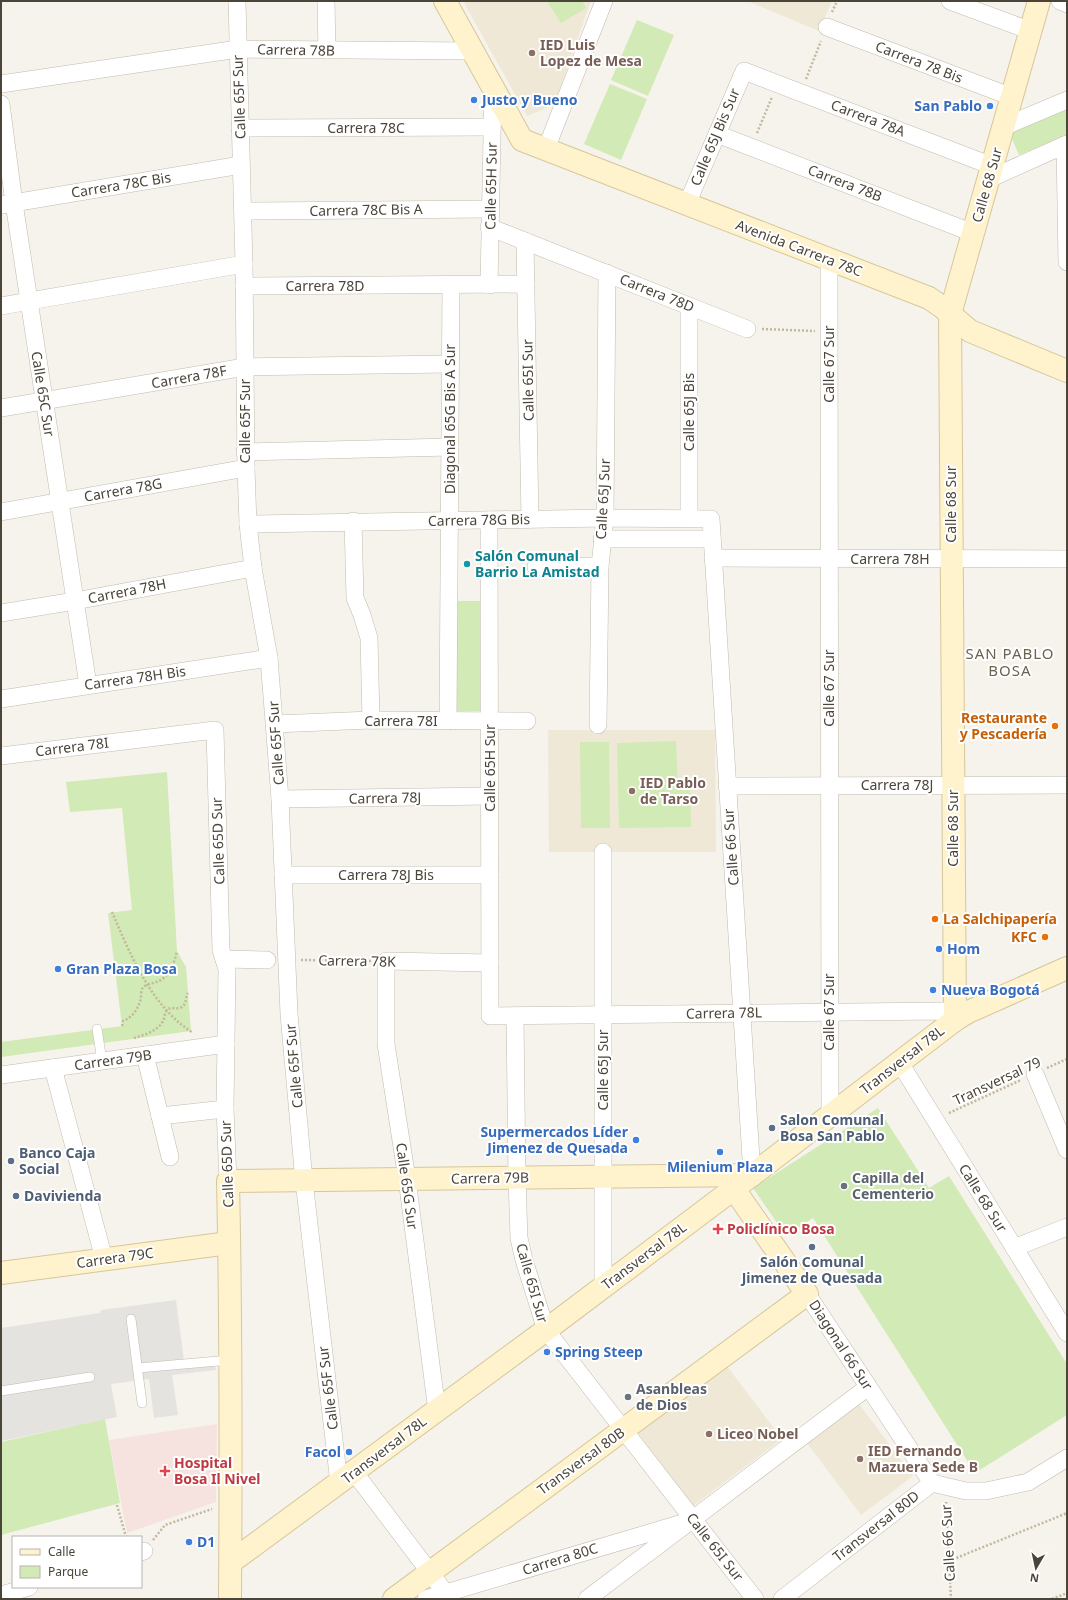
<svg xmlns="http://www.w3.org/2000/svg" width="1068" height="1600" viewBox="0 0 1068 1600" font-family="'Noto Sans',sans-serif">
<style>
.education{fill:#efe8d6}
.medical{fill:#f6e3e0}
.green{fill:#d2eab5}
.parking{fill:#e5e3e0}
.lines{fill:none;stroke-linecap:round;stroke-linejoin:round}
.lane-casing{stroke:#c2bbae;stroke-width:10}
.street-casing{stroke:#c2bbae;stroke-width:18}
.secondary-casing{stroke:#d6c79b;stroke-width:24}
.path{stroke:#c4b79f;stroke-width:2.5;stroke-dasharray:2 2;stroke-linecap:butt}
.lane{stroke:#fff;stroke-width:9}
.street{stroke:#fff;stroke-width:17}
.secondary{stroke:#fff3cd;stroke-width:22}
.education-dot{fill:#8d6e63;stroke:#fff;stroke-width:1.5}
.shop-dot{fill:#3f7fe0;stroke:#fff;stroke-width:1.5}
.culture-dot{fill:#0f9aa8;stroke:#fff;stroke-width:1.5}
.food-dot{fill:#e8710a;stroke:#fff;stroke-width:1.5}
.service-dot{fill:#5c6f8a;stroke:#fff;stroke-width:1.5}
.worship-dot{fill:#6b7280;stroke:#fff;stroke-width:1.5}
.health-dot{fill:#e0444e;stroke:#fff;stroke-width:1.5}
.labels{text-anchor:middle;stroke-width:4;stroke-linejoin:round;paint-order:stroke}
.education-label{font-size:14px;font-weight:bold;fill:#785e54;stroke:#fff;text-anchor:start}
.street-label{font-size:14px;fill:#4b4439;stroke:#fff}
.shop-label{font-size:14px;font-weight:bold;fill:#366cbe;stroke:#fff;text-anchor:start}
.culture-label{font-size:14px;font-weight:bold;fill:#0d838f;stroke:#fff;text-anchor:start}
.food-label{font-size:14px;font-weight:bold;fill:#c56008;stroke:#fff;text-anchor:end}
.service-label{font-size:14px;font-weight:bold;fill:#4e5e75;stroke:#fff;text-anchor:start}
.worship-label{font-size:14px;font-weight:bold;fill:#5b616d;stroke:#fff;text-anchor:start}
.health-label{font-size:14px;font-weight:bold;fill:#be3a42;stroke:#fff;text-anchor:start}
.neighbourhood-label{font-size:15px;letter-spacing:1px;fill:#6e6250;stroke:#fff}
</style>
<rect width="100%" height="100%" fill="#f6f3ec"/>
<g class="education">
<polygon points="463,1 591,1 554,105 527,116"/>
<polygon points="747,1 832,1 819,31"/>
<polygon points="548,730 715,730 716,852 549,852"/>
<polygon points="724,1362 782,1439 693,1506 635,1429"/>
<polygon points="859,1404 913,1476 861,1515 807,1443"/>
</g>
<polygon class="medical" points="217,1424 216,1502 127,1533 109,1440"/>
<g class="green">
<polygon points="547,1 582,1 586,8 561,23"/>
<polygon points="637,20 674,35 648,96 611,80"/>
<polygon points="610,84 647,99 621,160 584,144"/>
<polygon points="1067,108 1067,135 1019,155 1009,132"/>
<polygon points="454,601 480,601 480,711 453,711"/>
<polygon points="676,741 678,787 690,787 691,827 619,828 617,743"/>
<polygon points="580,742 609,742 610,828 581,828"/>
<polygon points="167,772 177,951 186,967 191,1031 1,1057 1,1042 122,1026 108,913 132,910 122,808 70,812 66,782"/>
<polygon points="878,1108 929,1188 949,1176 1067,1364 1067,1415 975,1473 813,1218 786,1236 753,1188"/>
<polygon points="105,1419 120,1503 1,1535 1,1442"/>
</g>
<polygon class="parking" points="176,1300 185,1368 215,1365 216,1370 172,1375 178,1415 154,1418 149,1379 111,1384 117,1417 1,1441 1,1328 100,1313 101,1310"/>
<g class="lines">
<g class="lane-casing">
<g id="lane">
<polyline points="97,1029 102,1061"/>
<polyline points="131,1319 142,1403"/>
<polyline points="138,1368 230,1360"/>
<polyline points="1,1391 90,1377"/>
</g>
</g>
<g class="street-casing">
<g id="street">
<polyline points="237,1 244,264 246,468 248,524 253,568 269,658 280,799 289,1014 304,1181 339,1483"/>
<polyline points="326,1 327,50"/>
<polyline points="950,1 1031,31"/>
<polyline points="1060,1 1067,4"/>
<polyline points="827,27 1012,97"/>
<polyline points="1,84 238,49 473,51"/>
<polyline points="1,104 14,203 88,685"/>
<polyline points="1003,127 1067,100"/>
<polyline points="240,128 492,127"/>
<polyline points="717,134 973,233"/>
<polyline points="1065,145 1067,262"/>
<polyline points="546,149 604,1"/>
<polyline points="989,179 1067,144"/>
<polyline points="687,204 744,71 992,166"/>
<polyline points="1,205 241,165"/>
<polyline points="243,211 490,209"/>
<polyline points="489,227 747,329"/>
<polyline points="525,241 530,519"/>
<polyline points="829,259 830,1116"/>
<polyline points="489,285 493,88"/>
<polyline points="244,286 526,284"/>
<polyline points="1,306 244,264"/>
<polyline points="1,408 245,367 450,364"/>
<polyline points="245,452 450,447"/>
<polyline points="1,512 246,468"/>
<polyline points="689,518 689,306"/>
<polyline points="489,520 490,1016 942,1011 949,1013 955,1020"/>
<polyline points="353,521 355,598 362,615 369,638 371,720"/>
<polyline points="248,524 605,518 711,519 752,1175"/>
<polyline points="602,539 712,539"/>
<polyline points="713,558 1067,559"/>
<polyline points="536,567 600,566"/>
<polyline points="1,613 75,601 253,568"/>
<polyline points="1,699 269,658"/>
<polyline points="448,721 451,285"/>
<polyline points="275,724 371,720 527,721"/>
<polyline points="598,725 600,566 605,518 607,273"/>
<polyline points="1,756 215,730 221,950 227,969 225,1109 228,1181"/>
<polyline points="727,786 1067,785"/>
<polyline points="280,799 490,796"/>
<polyline points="283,875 490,875"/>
<polyline points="224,959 267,960"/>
<polyline points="515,1016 517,1178 519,1238 524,1260 546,1330 755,1599"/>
<polyline points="145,1055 170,1157"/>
<polyline points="900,1063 1067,1333"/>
<polyline points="53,1068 104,1259"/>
<polyline points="1035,1074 1067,1150"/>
<polyline points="1,1075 226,1044"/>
<polyline points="160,1116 225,1109"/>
<polyline points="1014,1248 1067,1227"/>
<polyline points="603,1287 603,852"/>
<polyline points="807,1294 932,1483"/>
<polyline points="437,1411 407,1179 386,1044 386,961 490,963"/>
<polyline points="354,1472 450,1599"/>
<polyline points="141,1552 144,1551"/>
<polyline points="1,1595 29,1587"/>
<polyline points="426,1599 683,1523"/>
<polyline points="587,1599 868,1387"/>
<polyline points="782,1599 932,1483 966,1491 986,1491 1028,1482 1067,1458"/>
</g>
</g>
<g class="secondary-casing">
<g id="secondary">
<polyline points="445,1 522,140 929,298 942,307 970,331 1067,371"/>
<polyline points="955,1020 950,314 1039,1"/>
<polyline points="1,1273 229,1243"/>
<polyline points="231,1562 546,1330 752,1175 955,1020 968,1012 1067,968"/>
<path d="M230 1599C231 1460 231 1321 228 1181L752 1175"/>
<polyline points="394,1599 807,1294 734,1189"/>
</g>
</g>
<g class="path">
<polyline points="832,12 837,1"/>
<polyline points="806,79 821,41"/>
<polyline points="757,133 772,97"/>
<polyline points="762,329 815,331"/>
<path d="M112 912C131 956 151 1006 193 1033"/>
<polyline points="301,960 372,961"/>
<path d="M122 1026 123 1021C133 1017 138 1009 141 998 141 995 141 991 142 989 146 983 153 984 159 981 171 975 174 963 177 951"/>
<path d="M134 1038C144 1035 158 1031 163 1021 165 1018 164 1013 167 1010 171 1006 177 1010 182 1007 187 1003 185 997 188 993"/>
<polyline points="1047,1068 1067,1059"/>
<polyline points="949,1113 1021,1080"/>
<polyline points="946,1502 951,1599"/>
<polyline points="117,1505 126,1537"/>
<polyline points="153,1540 165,1525 212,1509"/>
<polyline points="949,1561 1067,1513"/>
<polyline points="1052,1599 1067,1593"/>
</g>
<use href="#lane" class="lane"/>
<use href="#street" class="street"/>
<use href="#secondary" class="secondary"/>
</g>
<g class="education-dot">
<circle cx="532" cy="53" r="4"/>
<circle cx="632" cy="791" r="4"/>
<circle cx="709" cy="1434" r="4"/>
<circle cx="860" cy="1459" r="4"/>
</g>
<g class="shop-dot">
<circle cx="474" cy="100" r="4"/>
<circle cx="990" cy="106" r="4"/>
<circle cx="939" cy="949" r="4"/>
<circle cx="58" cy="969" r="4"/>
<circle cx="933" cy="990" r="4"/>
<circle cx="636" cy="1140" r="4"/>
<circle cx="720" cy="1152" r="4"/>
<circle cx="547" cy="1352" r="4"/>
<circle cx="349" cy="1452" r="4"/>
<circle cx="189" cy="1542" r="4"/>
</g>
<circle class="culture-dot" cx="467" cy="564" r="4"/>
<g class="food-dot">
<circle cx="1055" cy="726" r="4"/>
<circle cx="935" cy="919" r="4"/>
<circle cx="1045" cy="937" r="4"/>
</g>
<g class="service-dot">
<circle cx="772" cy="1128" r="4"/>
<circle cx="11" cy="1161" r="4"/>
<circle cx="16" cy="1196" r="4"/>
<circle cx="812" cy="1247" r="4"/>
</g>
<g class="worship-dot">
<circle cx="844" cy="1186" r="4"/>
<circle cx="628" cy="1397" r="4"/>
</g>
<g class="health-dot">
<path d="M716 1223h4v4h4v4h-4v4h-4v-4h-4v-4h4z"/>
<path d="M163 1465h4v4h4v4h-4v4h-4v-4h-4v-4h4z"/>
</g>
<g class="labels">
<g class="education-label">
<text x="540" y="50">IED Luis<tspan x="540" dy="16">Lopez de Mesa</tspan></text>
<text x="640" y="788">IED Pablo<tspan x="640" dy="16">de Tarso</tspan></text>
<text x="717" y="1439">Liceo Nobel</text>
<text x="868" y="1456">IED Fernando<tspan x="868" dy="16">Mazuera Sede B</tspan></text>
</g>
<g class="street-label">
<text transform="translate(296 50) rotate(1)" y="5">Carrera 78B</text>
<text transform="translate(919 62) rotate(21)" y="5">Carrera 78 Bis</text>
<text transform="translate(239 97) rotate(-92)" y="5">Calle 65F Sur</text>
<text transform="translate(868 118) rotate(21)" y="5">Carrera 78A</text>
<text x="366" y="133">Carrera 78C</text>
<text transform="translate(715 137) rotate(-67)" y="5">Calle 65J Bis Sur</text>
<text transform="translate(845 183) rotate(21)" y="5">Carrera 78B</text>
<text transform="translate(121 185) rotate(-9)" y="5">Carrera 78C Bis</text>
<text transform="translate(987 185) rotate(-74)" y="5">Calle 68 Sur</text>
<text transform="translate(491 186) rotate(-89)" y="5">Calle 65H Sur</text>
<text transform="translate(366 210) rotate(-1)" y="5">Carrera 78C Bis A</text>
<text transform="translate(799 248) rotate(21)" y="5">Avenida Carrera 78C</text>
<text x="325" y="291">Carrera 78D</text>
<text transform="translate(657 293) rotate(22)" y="5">Carrera 78D</text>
<text transform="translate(829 364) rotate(-90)" y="5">Calle 67 Sur</text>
<text transform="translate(189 377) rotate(-10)" y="5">Carrera 78F</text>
<text transform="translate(528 380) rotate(-91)" y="5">Calle 65I Sur</text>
<text transform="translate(43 394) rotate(81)" y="5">Calle 65C Sur</text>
<text transform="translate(689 412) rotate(-90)" y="5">Calle 65J Bis</text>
<text transform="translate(450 419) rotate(-90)" y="5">Diagonal 65G Bis A Sur</text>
<text transform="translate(245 421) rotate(-90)" y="5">Calle 65F Sur</text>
<text transform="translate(123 490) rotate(-10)" y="5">Carrera 78G</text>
<text transform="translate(603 499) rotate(-87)" y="5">Calle 65J Sur</text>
<text transform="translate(951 504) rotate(-90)" y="5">Calle 68 Sur</text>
<text transform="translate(479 520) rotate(-1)" y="5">Carrera 78G Bis</text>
<text x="890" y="564">Carrera 78H</text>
<text transform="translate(127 591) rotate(-11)" y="5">Carrera 78H</text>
<text transform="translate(135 678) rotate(-8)" y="5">Carrera 78H Bis</text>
<text transform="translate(829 688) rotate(-90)" y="5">Calle 67 Sur</text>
<text x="401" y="726">Carrera 78I</text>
<text transform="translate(276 743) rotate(-94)" y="5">Calle 65F Sur</text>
<text transform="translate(72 747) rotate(-7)" y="5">Carrera 78I</text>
<text transform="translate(490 768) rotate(-90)" y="5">Calle 65H Sur</text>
<text x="897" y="790">Carrera 78J</text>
<text transform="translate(385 798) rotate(-1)" y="5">Carrera 78J</text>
<text transform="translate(953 828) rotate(-90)" y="5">Calle 68 Sur</text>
<text transform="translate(218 841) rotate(-92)" y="5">Calle 65D Sur</text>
<text transform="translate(731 847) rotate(-94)" y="5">Calle 66 Sur</text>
<text x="386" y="880">Carrera 78J Bis</text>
<text transform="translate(357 961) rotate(1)" y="5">Carrera 78K</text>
<text transform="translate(829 1012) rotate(-90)" y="5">Calle 67 Sur</text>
<text transform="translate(724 1013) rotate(-1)" y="5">Carrera 78L</text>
<text transform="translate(113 1060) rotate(-8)" y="5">Carrera 79B</text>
<text transform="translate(902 1060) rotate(-38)" y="5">Transversal 78L</text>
<text transform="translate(294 1066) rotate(-95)" y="5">Calle 65F Sur</text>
<text transform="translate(603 1070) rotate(-90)" y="5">Calle 65J Sur</text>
<text transform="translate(997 1081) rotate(-25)" y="5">Transversal 79</text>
<text transform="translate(227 1164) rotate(-92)" y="5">Calle 65D Sur</text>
<text transform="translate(490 1178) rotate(-1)" y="5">Carrera 79B</text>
<text transform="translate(407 1186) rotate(82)" y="5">Calle 65G Sur</text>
<text transform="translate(983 1198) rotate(58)" y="5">Calle 68 Sur</text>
<text transform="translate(644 1256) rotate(-37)" y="5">Transversal 78L</text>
<text transform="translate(115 1258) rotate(-8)" y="5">Carrera 79C</text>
<text transform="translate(532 1283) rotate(74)" y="5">Calle 65I Sur</text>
<text transform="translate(841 1345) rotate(57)" y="5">Diagonal 66 Sur</text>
<text transform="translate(328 1388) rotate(-97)" y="5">Calle 65F Sur</text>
<text transform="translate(384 1450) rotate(-37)" y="5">Transversal 78L</text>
<text transform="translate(581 1461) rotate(-36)" y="5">Transversal 80B</text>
<text transform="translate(876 1526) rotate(-38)" y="5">Transversal 80D</text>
<text transform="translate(948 1543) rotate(-93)" y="5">Calle 66 Sur</text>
<text transform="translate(715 1547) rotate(52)" y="5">Calle 65I Sur</text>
<text transform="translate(560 1559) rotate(-17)" y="5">Carrera 80C</text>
</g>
<g class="shop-label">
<text x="482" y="105">Justo y Bueno</text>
<text x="982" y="111" text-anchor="end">San Pablo</text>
<text x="947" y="954">Hom</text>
<text x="66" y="974">Gran Plaza Bosa</text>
<text x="941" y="995">Nueva Bogotá</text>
<text x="628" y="1137" text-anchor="end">Supermercados Líder<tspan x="628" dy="16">Jimenez de Quesada</tspan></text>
<text x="720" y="1172" text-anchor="middle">Milenium Plaza</text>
<text x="555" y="1357">Spring Steep</text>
<text x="341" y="1457" text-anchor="end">Facol</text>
<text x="197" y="1547">D1</text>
</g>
<g class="culture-label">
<text x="475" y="561">Salón Comunal<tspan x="475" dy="16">Barrio La Amistad</tspan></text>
</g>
<g class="food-label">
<text x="1047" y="723">Restaurante<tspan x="1047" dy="16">y Pescadería</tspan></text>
<text x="943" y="924" text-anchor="start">La Salchipapería</text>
<text x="1037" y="942">KFC</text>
</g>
<g class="service-label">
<text x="780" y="1125">Salon Comunal<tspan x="780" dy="16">Bosa San Pablo</tspan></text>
<text x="19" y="1158">Banco Caja<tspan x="19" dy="16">Social</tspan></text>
<text x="24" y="1201">Davivienda</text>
<text x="812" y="1267" text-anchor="middle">Salón Comunal<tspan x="812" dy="16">Jimenez de Quesada</tspan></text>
</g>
<g class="worship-label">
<text x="852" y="1183">Capilla del<tspan x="852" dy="16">Cementerio</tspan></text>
<text x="636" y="1394">Asanbleas<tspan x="636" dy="16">de Dios</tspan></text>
</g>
<g class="health-label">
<text x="727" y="1234">Policlínico Bosa</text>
<text x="174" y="1468">Hospital<tspan x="174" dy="16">Bosa Il Nivel</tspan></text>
</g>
<g class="neighbourhood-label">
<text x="1010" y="659">SAN PABLO<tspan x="1010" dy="17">BOSA</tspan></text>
</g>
</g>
<rect width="1068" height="1600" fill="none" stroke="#4b4439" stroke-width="4"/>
<rect x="12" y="1536" width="130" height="52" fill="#ffffff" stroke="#b7b4b0"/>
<rect x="20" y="1549" width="20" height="6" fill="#fff3cd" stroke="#b7b4b0"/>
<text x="48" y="1556" font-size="12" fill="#4b4439">Calle</text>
<rect x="20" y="1566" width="20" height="12" fill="#d2eab5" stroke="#b7b4b0"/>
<text x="48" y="1576" font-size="12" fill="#4b4439">Parque</text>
<g transform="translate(1036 1568) rotate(189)" stroke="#ffffff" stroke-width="3" paint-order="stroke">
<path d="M0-3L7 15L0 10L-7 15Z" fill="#4b4439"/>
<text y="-6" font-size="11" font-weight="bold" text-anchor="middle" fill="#4b4439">N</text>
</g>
</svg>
